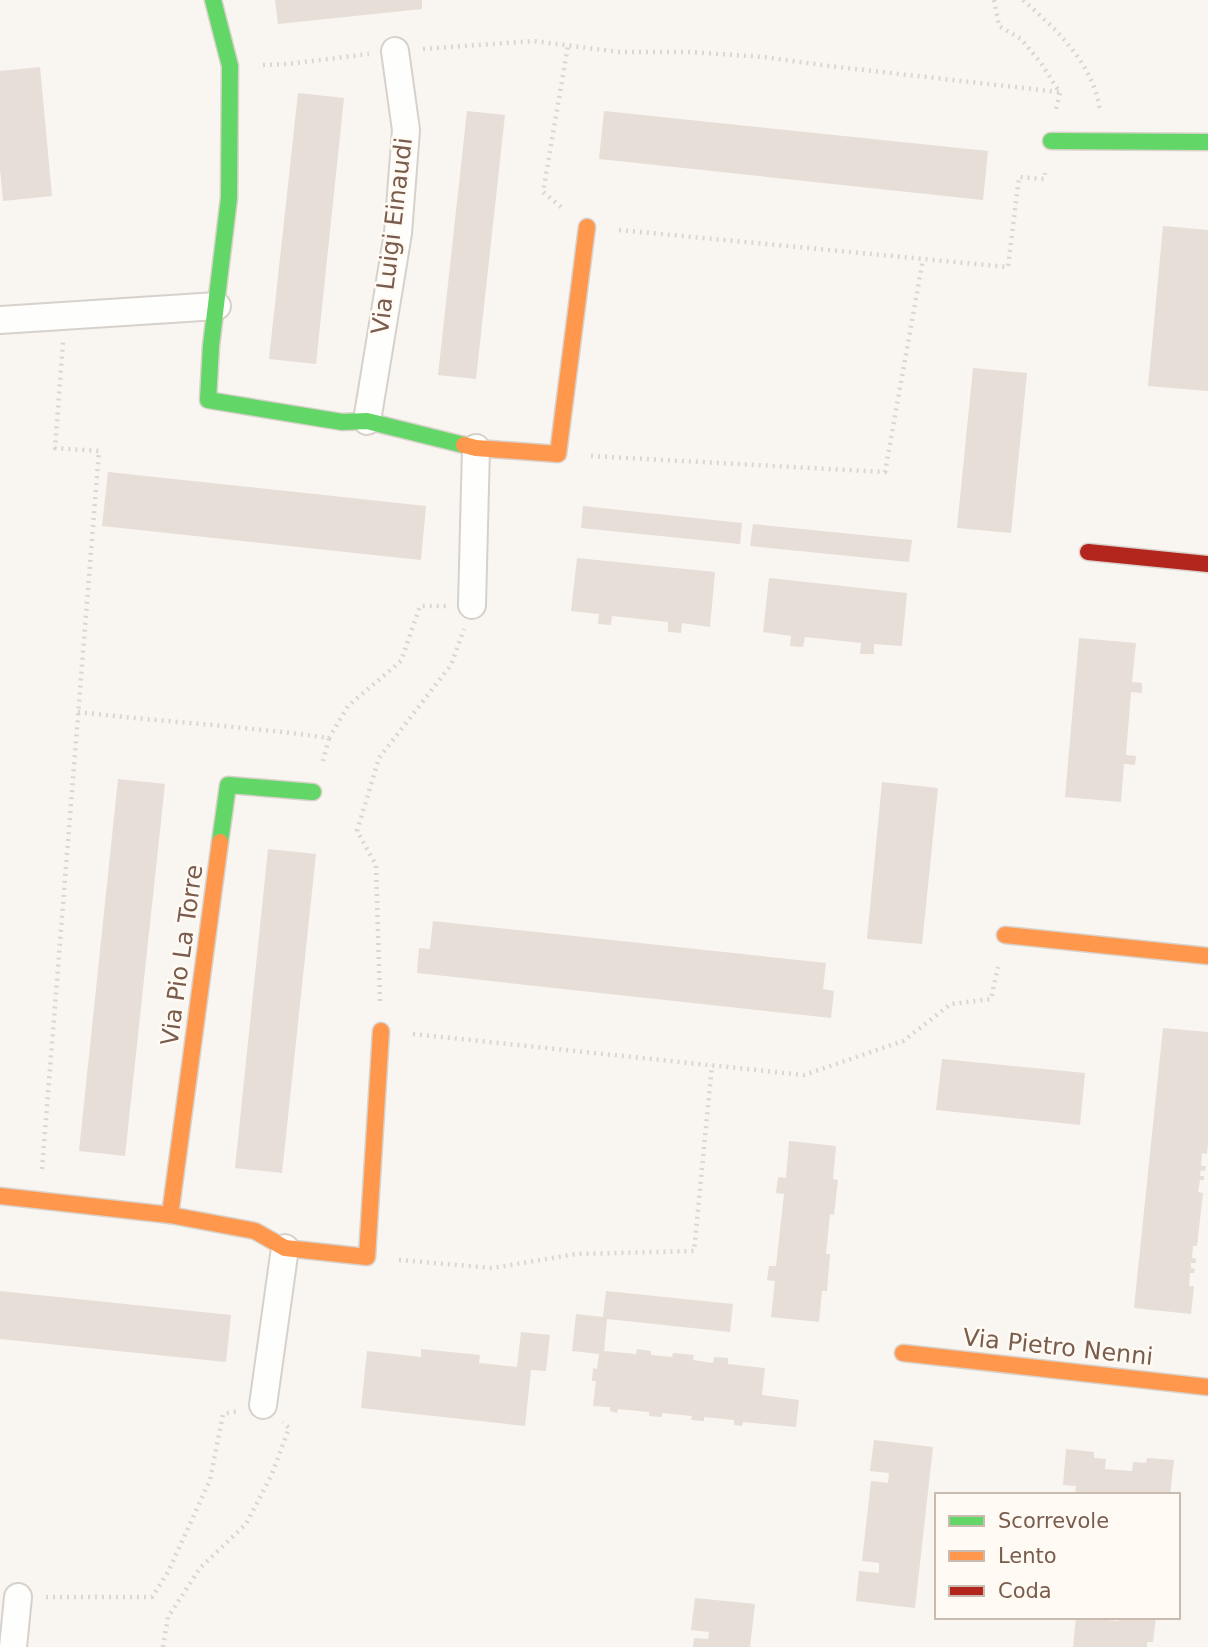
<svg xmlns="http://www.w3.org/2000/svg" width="1208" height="1647" viewBox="0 0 1208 1647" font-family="'DejaVu Sans',sans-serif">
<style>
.building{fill:#e6ded7}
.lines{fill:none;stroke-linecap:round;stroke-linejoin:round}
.street-casing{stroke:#d7d1cb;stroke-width:30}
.fast-casing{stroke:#d9d2cb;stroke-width:19}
.slow-casing{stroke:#d9d2cb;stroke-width:19}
.jam-casing{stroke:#d9d2cb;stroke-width:19}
.path{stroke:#dcd5d0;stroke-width:4.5;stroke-dasharray:2 5;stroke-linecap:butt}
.street{stroke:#fefefd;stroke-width:26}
.fast{stroke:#63d668;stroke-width:16}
.slow{stroke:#ff974d;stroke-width:16}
.jam{stroke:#b3261e;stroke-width:16}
.labels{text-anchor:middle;stroke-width:5;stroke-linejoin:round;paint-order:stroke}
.street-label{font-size:24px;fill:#7a5c4d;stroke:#fffaf3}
</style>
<rect width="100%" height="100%" fill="#f9f5f0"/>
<g class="building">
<polygon points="275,0 422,0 422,9 278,24"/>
<polygon points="40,67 52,196 3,201 0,169 0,71"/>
<polygon points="298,93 344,98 316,364 269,359"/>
<polygon points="467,111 505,115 476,379 438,375"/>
<polygon points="604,111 988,151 983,200 599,159"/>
<polygon points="1163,226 1208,230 1208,391 1148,386"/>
<polygon points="973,368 1027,373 1011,533 957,528"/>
<polygon points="108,472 426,506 421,560 102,526"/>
<polygon points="583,506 742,523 740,544 581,528"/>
<polygon points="753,524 912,540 909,562 750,546"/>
<polygon points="577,558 715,572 710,627 682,623 681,633 668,632 668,622 612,616 611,625 598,624 599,614 571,611"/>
<polygon points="769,578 907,593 902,646 874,644 874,654 860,654 861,643 805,637 803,647 790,646 791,636 763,632"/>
<polygon points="1079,638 1136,643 1132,682 1142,683 1142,693 1131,692 1126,755 1136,756 1135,765 1124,764 1121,802 1065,797"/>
<polygon points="118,779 165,784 125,1156 79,1151"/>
<polygon points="882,782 938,788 922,944 867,939"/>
<polygon points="268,849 316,854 282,1173 235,1168"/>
<polygon points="433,921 826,963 823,989 834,991 831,1018 417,973 419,948 430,949"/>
<polygon points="1163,1028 1208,1032 1208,1142 1207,1154 1202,1153 1201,1166 1206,1166 1205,1171 1201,1170 1200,1176 1204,1176 1204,1180 1200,1180 1198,1192 1203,1193 1197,1246 1193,1246 1192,1258 1196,1259 1196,1263 1191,1263 1191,1268 1195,1269 1194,1273 1190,1273 1189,1286 1194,1286 1191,1314 1134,1308"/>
<polygon points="942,1059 1085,1073 1080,1125 936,1110"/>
<polygon points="789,1141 836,1146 833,1179 838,1180 834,1215 830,1214 826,1254 830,1254 827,1291 822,1291 819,1322 771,1317 775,1281 767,1280 769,1266 776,1266 784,1194 776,1193 778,1177 786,1178"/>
<polygon points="0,1291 231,1315 226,1362 0,1339"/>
<polygon points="606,1291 733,1304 730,1332 607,1319 604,1351 636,1354 637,1349 651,1351 651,1355 672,1357 673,1353 694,1355 693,1360 713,1363 714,1357 728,1358 728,1364 765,1368 762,1395 799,1400 796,1427 743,1422 742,1426 734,1425 734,1420 704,1417 704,1421 691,1420 692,1416 662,1413 662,1417 649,1416 649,1412 618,1409 617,1413 610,1411 610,1407 593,1406 596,1381 592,1381 593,1368 597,1369 599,1354 572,1351 575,1324 576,1314 603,1317"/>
<polygon points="521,1332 550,1335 546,1371 531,1370 525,1426 361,1408 367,1351 421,1357 421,1349 480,1355 479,1363 517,1367"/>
<polygon points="874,1440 933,1447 915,1608 856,1601 859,1571 879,1573 879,1563 862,1561 871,1481 888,1483 889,1473 870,1471"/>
<polygon points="1066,1449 1094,1452 1094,1458 1106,1459 1105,1469 1132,1471 1133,1462 1146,1463 1147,1458 1174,1460 1170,1495 1075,1495 1076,1486 1063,1485"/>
<polygon points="695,1598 755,1604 750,1647 693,1647 694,1638 708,1639 709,1632 691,1630"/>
<polygon points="1076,1617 1106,1617 1106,1620 1119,1621 1119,1617 1156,1617 1153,1642 1147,1642 1147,1647 1073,1647"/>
</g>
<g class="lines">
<g class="street-casing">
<g id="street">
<polyline points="0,320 217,306"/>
<polyline points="367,421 398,233 406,130 395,51"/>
<polyline points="472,605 476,448"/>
<polyline points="263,1405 285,1248"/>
<polyline points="13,1647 18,1597"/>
</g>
</g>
<g class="fast-casing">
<g id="fast">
<polyline points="213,0 230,66 229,198 211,346 208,400 342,422 367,421 464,445"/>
<polyline points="1051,141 1208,142"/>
<polyline points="220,842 228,785 313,792"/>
</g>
</g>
<g class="slow-casing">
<g id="slow">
<polyline points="464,445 476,448 558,454 587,227"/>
<polyline points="1005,935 1208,956"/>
<polyline points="0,1196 170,1215 255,1231 285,1248 367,1257 381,1031"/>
<polyline points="170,1215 220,842"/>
<polyline points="903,1353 1208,1387"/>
</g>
</g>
<g class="jam-casing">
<polyline id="jam" points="1088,552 1208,564"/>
</g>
<g class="path">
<polyline points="994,0 999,26 1021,39 1041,63 1060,93 1056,109"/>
<path d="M1023 0C1057 30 1093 63 1100 110"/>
<polyline points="423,49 533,41 620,52 690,52 764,57 829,66 1059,92"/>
<polyline points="263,65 287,64 369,54"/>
<polyline points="561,207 543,192 568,46"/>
<polyline points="619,230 1008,267 1019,177 1044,179 1045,173"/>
<polyline points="591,456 885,472 923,259"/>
<path d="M78 712C162 722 246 726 329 738L348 706 401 661 420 606H446"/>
<polyline points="323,761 329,738"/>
<polyline points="380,1001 376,865 357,831 379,758 451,665 464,629"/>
<polyline points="413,1034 804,1075 903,1041 951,1004 991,999 998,967"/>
<polyline points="42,1169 99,451 55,448 63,342"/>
<polyline points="399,1260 493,1268 576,1254 694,1251 712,1065"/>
<polyline points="46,1597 152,1597 168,1572 210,1480 223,1414 239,1411"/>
<polyline points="163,1647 168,1617 200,1568 246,1524 272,1474 289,1428 283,1422"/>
</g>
<use href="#street" class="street"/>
<use href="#fast" class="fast"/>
<use href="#slow" class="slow"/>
<use href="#jam" class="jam"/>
</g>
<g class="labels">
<g class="street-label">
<text transform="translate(392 236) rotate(-83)" y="8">Via Luigi Einaudi</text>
<text transform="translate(182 955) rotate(-82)" y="8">Via Pio La Torre</text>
<text transform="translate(1058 1347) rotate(6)" y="8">Via Pietro Nenni</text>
</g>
</g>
<rect x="935" y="1493" width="245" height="126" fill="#fffaf3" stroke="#cabbb1" stroke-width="2"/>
<rect x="949" y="1516" width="35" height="10" fill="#63d668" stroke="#cabbb1" stroke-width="2"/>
<text x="998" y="1528" font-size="21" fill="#7a5c4d">Scorrevole</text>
<rect x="949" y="1551" width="35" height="10" fill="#ff974d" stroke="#cabbb1" stroke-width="2"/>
<text x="998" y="1563" font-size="21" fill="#7a5c4d">Lento</text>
<rect x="949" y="1586" width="35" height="10" fill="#b3261e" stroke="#cabbb1" stroke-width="2"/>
<text x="998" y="1598" font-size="21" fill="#7a5c4d">Coda</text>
</svg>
